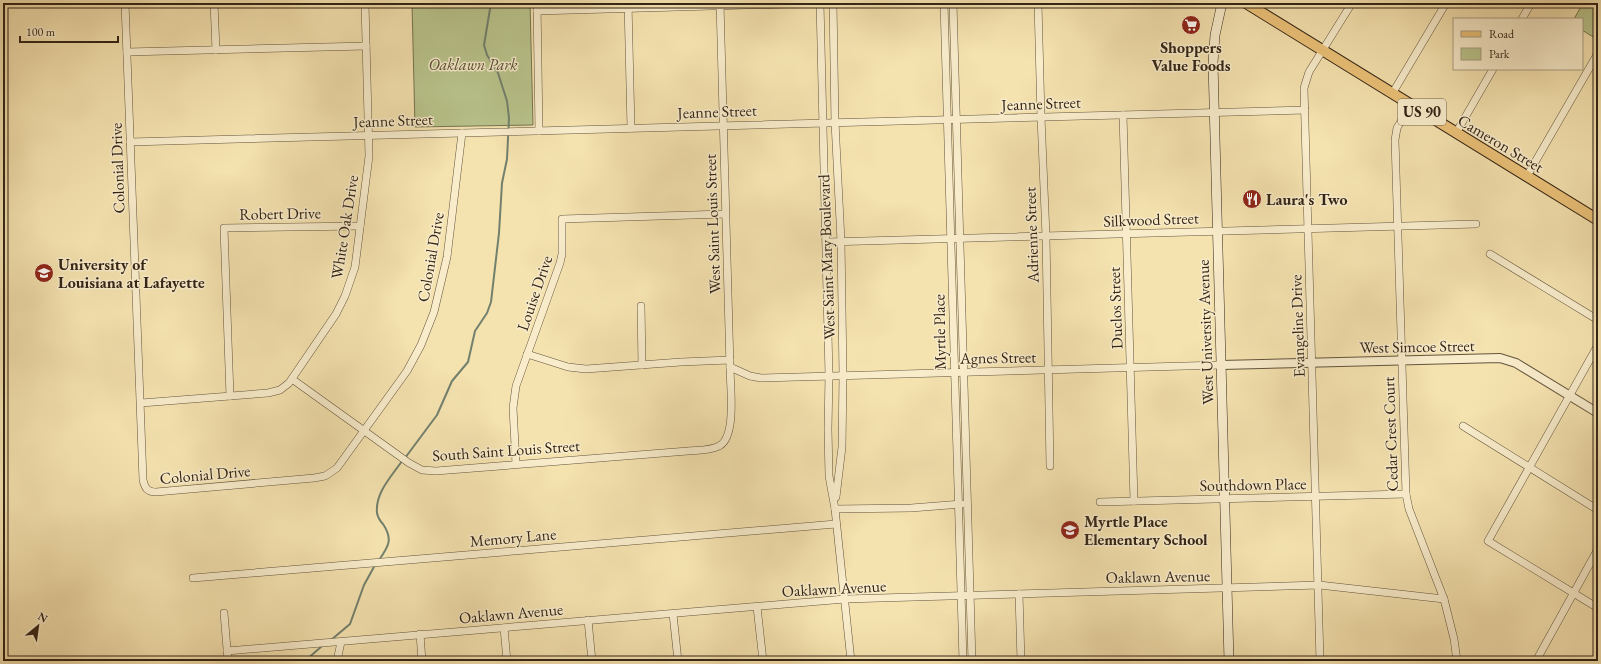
<svg xmlns="http://www.w3.org/2000/svg" width="1601" height="664" viewBox="0 0 1601 664" font-family="'EB Garamond',serif">
<style>
.green{fill:#b9c48c;stroke:#767451}
.lines{fill:none;stroke-linecap:round;stroke-linejoin:round}
.stream{stroke:#72806e;stroke-width:2}
.minor-casing{stroke:#63543c;stroke-width:8}
.tertiary-casing{stroke:#63543c;stroke-width:10}
.secondary-casing{stroke:#332416;stroke-width:10}
.primary-casing{stroke:#332416;stroke-width:12}
.minor{stroke:#f8eccb;stroke-width:7}
.tertiary{stroke:#f8eccb;stroke-width:8}
.secondary{stroke:#f8eccb;stroke-width:9}
.primary{stroke:#eac178;stroke-width:10}
.labels{text-anchor:middle;stroke-width:3;stroke-linejoin:round;paint-order:stroke}
.shield{fill:#f8eccb;stroke:#6e604c;stroke-width:1}
.shield-label{font-size:15px;font-weight:bold;fill:#332416}
.poi-label{font-size:16px;font-weight:bold;fill:#332416;stroke:#f8eccb;text-anchor:start}
.park-label{font-size:16px;font-style:italic;fill:#544c34;stroke:#f8eccb}
.street-label{font-size:16px;fill:#332416;stroke:#f8eccb}
</style>
<rect width="100%" height="100%" fill="#f4e2af"/>
<filter id="stains"><feTurbulence type="fractalNoise" baseFrequency=".005" numOctaves="4"/><feColorMatrix values="0 0 0 0 .2 0 0 0 0 .09 0 0 0 0 .02 0 0 0 .5 -.17"/></filter>
<radialGradient id="worn" r=".72"><stop offset=".6" stop-color="#630" stop-opacity="0"/><stop offset="1" stop-color="#630" stop-opacity=".3"/></radialGradient>
<g class="green">
<polygon points="412,3 530,3 533,125 415,127"/>
<polygon points="1583,3 1598,3 1598,40 1582,30 1582,19 1574,19"/>
</g>
<g class="lines">
<g class="stream">
<polyline points="405,458 437,415 452,381 468,362 475,331 487,313 491,302 499,233 502,183 507,159 509,118 507,101 498,73 487,55 484,45 491,3"/>
<path d="M379 560C389 546 393 539 383 524 380 521 378 518 377 513 375 493 391 477 402 461"/>
<polyline points="331,640 350,624 364,585 375,565"/>
<polyline points="305,661 322,646"/>
</g>
<g class="minor-casing">
<g id="minor">
<path d="M125 3 143 480C145 488 147 492 156 492L314 478 325 476 337 468 407 371 421 345 434 312 447 257 462 133"/>
<polyline points="214,3 216,50"/>
<polyline points="537,3 539,131"/>
<polyline points="628,3 631,128"/>
<polyline points="820,3 829,375 828,429 829,476 835,509 851,661"/>
<polyline points="833,3 835,122 841,241 843,375 842,447 836,497"/>
<polyline points="944,3 963,661"/>
<polyline points="953,3 972,661"/>
<polyline points="1038,3 1041,117 1046,236 1050,466"/>
<polyline points="537,11 820,3"/>
<polyline points="1522,19 1531,3"/>
<polyline points="127,52 366,46"/>
<polyline points="1392,94 1446,3"/>
<polyline points="1411,105 1397,128 1395,140 1406,494 1409,509 1444,599 1454,639 1457,661"/>
<polyline points="1123,115 1134,501"/>
<polyline points="1456,133 1493,69"/>
<polyline points="130,142 1305,110"/>
<polyline points="1527,176 1598,53"/>
<polyline points="827,242 1476,224"/>
<polyline points="1490,254 1598,320"/>
<polyline points="641,306 642,365"/>
<polyline points="1598,345 1488,541 1598,608"/>
<polyline points="527,354 568,367 586,369 681,362 730,360"/>
<polyline points="730,367 750,376 761,378 1221,365"/>
<path d="M292 379 409 463 422 470 436 471 688 451C697 450 710 451 719 446 737 437 730 386 730 367L720 3"/>
<polyline points="230,396 224,228 360,226"/>
<polyline points="141,403 268,393 280,390 289,383 336,314 345,296 355,267 369,156 365,3"/>
<polyline points="1463,426 1598,510"/>
<polyline points="516,464 513,408 516,386 560,263 562,254 562,219 725,214"/>
<polyline points="1100,502 1406,494"/>
<polyline points="835,509 911,508 962,504"/>
<polyline points="193,578 836,524"/>
<polyline points="1019,594 1021,661"/>
<polyline points="757,607 763,661"/>
<polyline points="224,613 228,661"/>
<polyline points="673,614 678,661"/>
<polyline points="588,620 592,661"/>
<polyline points="504,628 507,661"/>
<polyline points="420,634 422,661"/>
<polyline points="227,651 845,599 1319,585 1444,599"/>
<polyline points="337,661 341,642"/>
<polyline points="1320,661 1304,88 1309,72 1352,3"/>
<polyline points="1536,661 1598,549"/>
</g>
</g>
<g class="tertiary-casing">
<polyline id="tertiary" points="1221,365 1500,358 1516,363 1598,413"/>
</g>
<g class="secondary-casing">
<polyline id="secondary" points="1222,3 1215,35 1213,63 1229,661"/>
</g>
<g class="primary-casing">
<polyline id="primary" points="1246,3 1598,220"/>
</g>
<use href="#minor" class="minor"/>
<use href="#tertiary" class="tertiary"/>
<use href="#secondary" class="secondary"/>
<use href="#primary" class="primary"/>
</g>
<defs>
<g id="supermarket-disc" transform="scale(1)"><circle r="9.5" fill="#8f2418" stroke="#f8eccb"/><path d="M-6-5.5h2.5l.6 2H6L4.5 2H-2.5L-4.4-4H-6ZM-1.5 3.2a1.3 1.3 0 1 0 .1 0ZM3 3.2a1.3 1.3 0 1 0 .1 0Z" fill="#fff"/></g>
<g id="restaurant-disc" transform="scale(1)"><circle r="9.5" fill="#8f2418" stroke="#f8eccb"/><path d="M-5-6h1v4h1v-4h1v4h1v-4h1v5L-1.5 .5V6h-2V.5L-5-1ZM5-6V6H3V1.5H1.5Q1.5-4 5-6Z" fill="#fff"/></g>
<g id="university-disc" transform="scale(1)"><circle r="9.5" fill="#8f2418" stroke="#f8eccb"/><path d="M0-5L7-2L0 1L-7-2ZM-4 1L0 2.5L4 1V4Q0 6-4 4Z" fill="#fff"/></g>
<g id="school-disc" transform="scale(1)"><circle r="9.5" fill="#8f2418" stroke="#f8eccb"/><path d="M0-5L7-2L0 1L-7-2ZM-4 1L0 2.5L4 1V4Q0 6-4 4Z" fill="#fff"/></g>
</defs>
<g fill-rule="evenodd">
<use href="#supermarket-disc" x="1191" y="25"/>
<use href="#restaurant-disc" x="1252" y="199"/>
<use href="#university-disc" x="44" y="273"/>
<use href="#school-disc" x="1070" y="530"/>
</g>
<g class="labels">
<rect class="shield" x="1398" y="99" width="48" height="26" rx="3"/>
<g class="shield-label">
<text x="1422" y="117">US 90</text>
</g>
<g class="poi-label">
<text x="1191" y="53" text-anchor="middle">Shoppers<tspan x="1191" dy="18">Value Foods</tspan></text>
<text x="1266" y="205">Laura's Two</text>
<text x="58" y="270">University of<tspan x="58" dy="18">Louisiana at Lafayette</tspan></text>
<text x="1084" y="527">Myrtle Place<tspan x="1084" dy="18">Elementary School</tspan></text>
</g>
<g class="park-label">
<text x="473" y="70">Oaklawn Park</text>
</g>
<g class="street-label">
<text transform="translate(1041 103) rotate(-2)" y="6">Jeanne Street</text>
<text transform="translate(717 111) rotate(-2)" y="6">Jeanne Street</text>
<text transform="translate(393 120) rotate(-2)" y="6">Jeanne Street</text>
<text transform="translate(1501 143) rotate(31)" y="6">Cameron Street</text>
<text transform="translate(117 168) rotate(-92)" y="6">Colonial Drive</text>
<text transform="translate(280 213) rotate(-1)" y="6">Robert Drive</text>
<text transform="translate(1151 219) rotate(-2)" y="6">Silkwood Street</text>
<text transform="translate(712 224) rotate(-92)" y="6">West Saint Louis Street</text>
<text transform="translate(344 227) rotate(-81)" y="6">White Oak Drive</text>
<text transform="translate(1031 235) rotate(-92)" y="6">Adrienne Street</text>
<text transform="translate(430 257) rotate(-80)" y="6">Colonial Drive</text>
<text transform="translate(826 257) rotate(-92)" y="6">West Saint Mary Boulevard</text>
<text transform="translate(534 293) rotate(-71)" y="6">Louise Drive</text>
<text transform="translate(1115 308) rotate(-92)" y="6">Duclos Street</text>
<text transform="translate(1297 326) rotate(-92)" y="6">Evangeline Drive</text>
<text transform="translate(939 332) rotate(-91)" y="6">Myrtle Place</text>
<text transform="translate(1205 332) rotate(-92)" y="6">West University Avenue</text>
<text transform="translate(1417 346) rotate(-1)" y="6">West Simcoe Street</text>
<text transform="translate(998 357) rotate(-1)" y="6">Agnes Street</text>
<text transform="translate(1390 434) rotate(-92)" y="6">Cedar Crest Court</text>
<text transform="translate(506 450) rotate(-4)" y="6">South Saint Louis Street</text>
<text transform="translate(205 474) rotate(-5)" y="6">Colonial Drive</text>
<text transform="translate(1253 484) rotate(-1)" y="6">Southdown Place</text>
<text transform="translate(513 537) rotate(-5)" y="6">Memory Lane</text>
<text transform="translate(1158 576) rotate(-1)" y="6">Oaklawn Avenue</text>
<text transform="translate(834 588) rotate(-3)" y="6">Oaklawn Avenue</text>
<text transform="translate(511 613) rotate(-5)" y="6">Oaklawn Avenue</text>
</g>
</g>
<rect width="1601" height="664" fill="none" stroke="#f4e2af" stroke-width="16"/>
<rect x="4" y="4" width="1593" height="656" fill="none" stroke="#332416" stroke-width="2"/>
<rect x="8" y="8" width="1585" height="648" fill="none" stroke="#332416"/>
<rect x="1453" y="18" width="130" height="52" fill="#f8eccb" stroke="#a99c83"/>
<rect x="1461" y="31" width="20" height="6" fill="#eac178" stroke="#a99c83"/>
<text x="1489" y="38" font-size="12" fill="#332416">Road</text>
<rect x="1461" y="48" width="20" height="12" fill="#b9c48c" stroke="#a99c83"/>
<text x="1489" y="58" font-size="12" fill="#332416">Park</text>
<g transform="translate(38 626) rotate(29)" stroke="#f8eccb" stroke-width="3" paint-order="stroke">
<path d="M0-3L7 15L0 10L-7 15Z" fill="#332416"/>
<text y="-6" font-size="11" font-weight="bold" text-anchor="middle" fill="#332416">N</text>
</g>
<path d="M20 36v6h98v-6" fill="none" stroke="#332416" stroke-width="2"/>
<text x="26" y="36" font-size="12" fill="#332416" stroke="#f8eccb" stroke-width="3" paint-order="stroke">100 m</text>
<rect width="100%" height="100%" filter="url(#stains)"/>
<rect width="100%" height="100%" fill="url(#worn)"/>
</svg>
